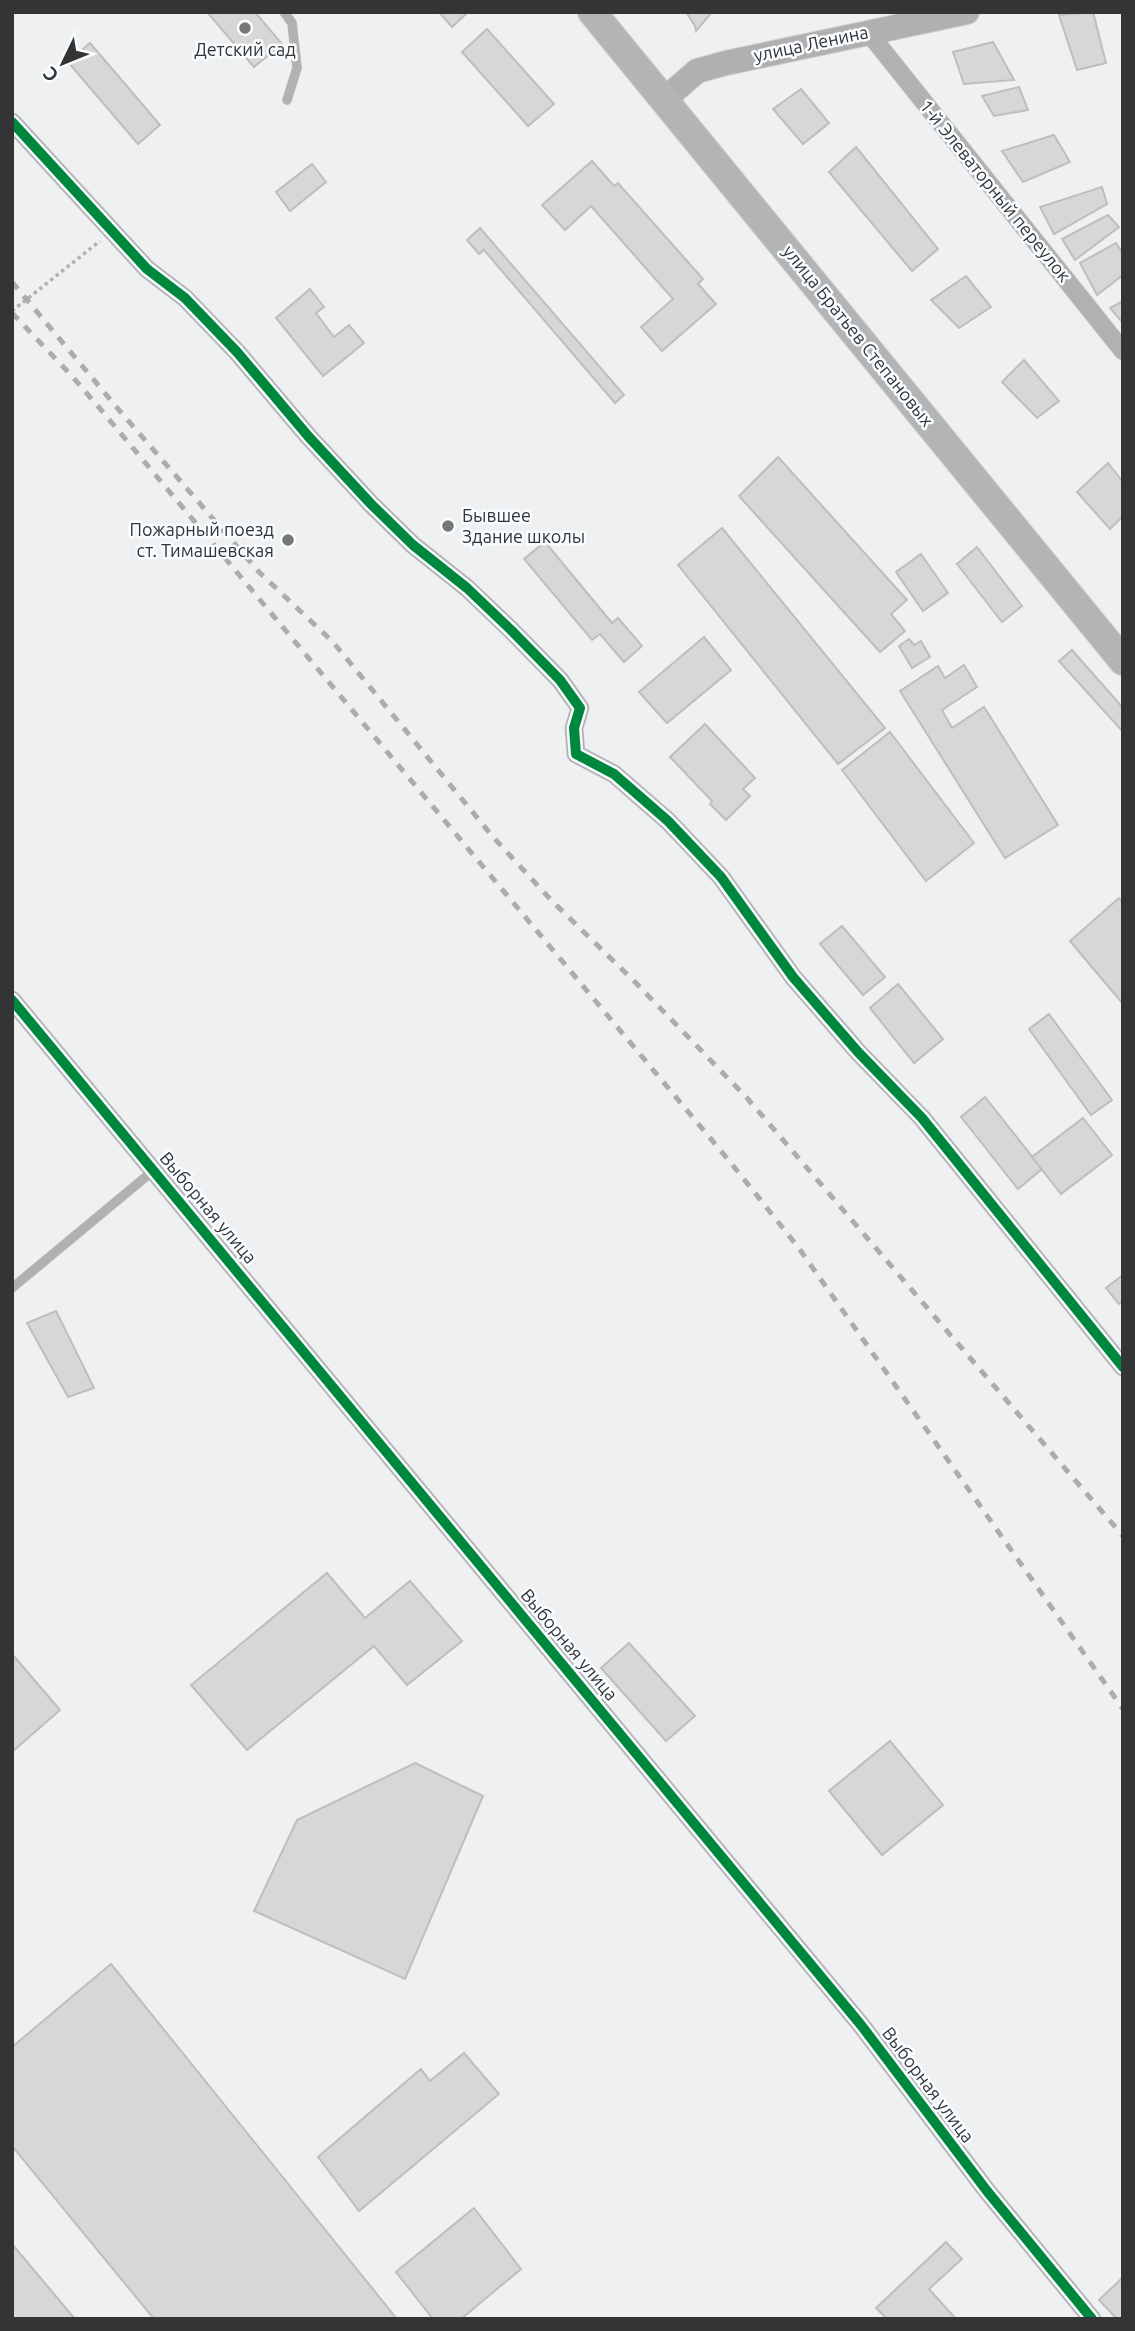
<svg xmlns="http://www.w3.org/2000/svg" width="1135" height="2331" viewBox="0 0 1135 2331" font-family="Ubuntu,sans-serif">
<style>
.building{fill:#d7d7d7;stroke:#bfbebf;stroke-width:2}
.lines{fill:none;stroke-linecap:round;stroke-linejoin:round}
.service-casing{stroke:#cdcece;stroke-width:10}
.minor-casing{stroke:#cdcece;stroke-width:19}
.secondary-casing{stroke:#cdcece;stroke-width:26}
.primary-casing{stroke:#cdcece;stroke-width:30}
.path{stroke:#b1b1b2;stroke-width:3.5;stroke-dasharray:3.5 3.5;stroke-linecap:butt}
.service{stroke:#b1b1b1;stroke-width:9}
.minor{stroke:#b1b1b1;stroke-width:18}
.secondary{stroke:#b0b0b0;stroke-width:24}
.primary{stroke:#b2b4b5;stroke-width:28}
.rail{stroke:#abacac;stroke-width:5;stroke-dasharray:9 9;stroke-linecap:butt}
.cycleway-casing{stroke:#fafdff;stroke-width:15}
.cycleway{stroke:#00873e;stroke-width:10}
.poi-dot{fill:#747677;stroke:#fafdff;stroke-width:2.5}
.labels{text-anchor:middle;stroke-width:5;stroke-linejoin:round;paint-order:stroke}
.street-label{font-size:18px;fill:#333435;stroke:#fafdff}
.poi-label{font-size:18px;fill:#333435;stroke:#fafdff}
</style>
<rect width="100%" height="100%" fill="#eef0f1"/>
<g class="building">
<polygon points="207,12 255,12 282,44 254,67"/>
<polygon points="439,12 468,12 452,27"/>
<polygon points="686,12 712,12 696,31 695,26"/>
<polygon points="1093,12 1106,63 1077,70 1059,15"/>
<polygon points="487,29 554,104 528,126 462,52"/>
<polygon points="993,42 1014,80 964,84 953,52"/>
<polygon points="90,43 160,125 138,144 68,62"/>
<polygon points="1019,87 1028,110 994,116 982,96"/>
<polygon points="801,89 829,123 803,144 773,109"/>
<polygon points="1054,135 1070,162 1023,182 1002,151"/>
<polygon points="856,147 938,249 912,271 829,172"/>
<polygon points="592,161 614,186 618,183 703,279 698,284 716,304 662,351 641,327 673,299 591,206 565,230 542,205"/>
<polygon points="312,164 326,182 290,211 276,192"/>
<polygon points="1102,187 1107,204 1054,234 1040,207"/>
<polygon points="1108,215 1119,227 1075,260 1062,239"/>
<polygon points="480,228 624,395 615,403 484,250 479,254 467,240"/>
<polygon points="1116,243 1123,254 1123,275 1097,295 1080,263"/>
<polygon points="966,276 991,307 959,328 931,300"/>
<polygon points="310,289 324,307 316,313 334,337 349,325 364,343 323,376 276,318"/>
<polygon points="1123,301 1123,323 1110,308"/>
<polygon points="1024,360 1059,401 1037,418 1002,382"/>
<polygon points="778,457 907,600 891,614 905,631 880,652 739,496"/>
<polygon points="1108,463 1123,482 1123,516 1110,529 1077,492"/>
<polygon points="722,528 885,728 838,764 678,565"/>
<polygon points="545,542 612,623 618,618 642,646 624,662 600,634 592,640 524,559"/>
<polygon points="977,547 1022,606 1002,622 957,564"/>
<polygon points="921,554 948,593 923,611 896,572"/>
<polygon points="704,637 731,670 667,723 639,692"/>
<polygon points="909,639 914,645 921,641 930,657 912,668 899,646"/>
<polygon points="1072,650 1123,708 1123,732 1059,661"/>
<polygon points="964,665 977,687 942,710 952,728 984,707 1058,825 1005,858 900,691 938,666 945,678"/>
<polygon points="705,724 755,778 743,789 750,796 726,820 710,804 712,801 670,757"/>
<polygon points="890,732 974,843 926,881 842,770"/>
<polygon points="1119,898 1123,903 1123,1004 1070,941"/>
<polygon points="842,926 885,977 863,995 820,944"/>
<polygon points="898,984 943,1039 914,1063 870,1008"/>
<polygon points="1049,1014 1112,1100 1091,1115 1029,1029"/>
<polygon points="985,1097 1042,1169 1018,1189 961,1117"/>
<polygon points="1083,1118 1112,1155 1061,1194 1032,1157"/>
<polygon points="1123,1275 1123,1301 1119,1304 1106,1288"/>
<polygon points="56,1311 94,1388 68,1397 27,1323"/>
<polygon points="327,1573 365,1618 410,1581 462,1641 407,1685 374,1646 247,1750 191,1685"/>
<polygon points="629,1643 695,1716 666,1741 601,1668"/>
<polygon points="12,1654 60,1710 12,1752"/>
<polygon points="890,1741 943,1805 882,1855 829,1791"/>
<polygon points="415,1763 483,1796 405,1979 254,1911 297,1820"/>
<polygon points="111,1964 397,2319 154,2319 12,2146 12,2047"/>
<polygon points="464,2053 499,2094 359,2211 318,2157 421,2069 430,2081"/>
<polygon points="474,2208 521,2269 461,2319 433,2319 396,2272"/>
<polygon points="946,2242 962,2259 929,2289 956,2319 887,2319 876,2308"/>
<polygon points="12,2244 75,2319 12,2319"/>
<polygon points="1122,2278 1123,2319 1117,2319 1099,2300"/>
</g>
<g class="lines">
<g class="service-casing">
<g id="service">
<polyline points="284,12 292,23 297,68 287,100"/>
<polyline points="12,1288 154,1170"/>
</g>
</g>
<g class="minor-casing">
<g id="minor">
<polyline points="868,32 1123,351"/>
<polyline points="12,122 147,269 185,298 237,352 308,436 371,504 413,545 467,588 511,630 560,680 580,708 574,728 576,754 614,774 668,821 721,877 793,977 858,1052 922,1118 1123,1367"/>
<polyline points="12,1000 861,2025 987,2191 1092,2319"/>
</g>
</g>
<g class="secondary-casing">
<polyline id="secondary" points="665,99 697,71 726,63 967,12"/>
</g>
<g class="primary-casing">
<polyline id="primary" points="592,12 1123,661"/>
</g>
<polyline class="path" points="12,311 100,241"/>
<use href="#service" class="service"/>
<use href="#minor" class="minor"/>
<use href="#secondary" class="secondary"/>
<use href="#primary" class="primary"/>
<g class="rail">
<polyline points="12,282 119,410 259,572 333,642 493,837 552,901 635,982 747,1098 1123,1536"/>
<polyline points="12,313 71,375 102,411 731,1163 798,1247 1123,1709"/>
</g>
<g class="cycleway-casing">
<g id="cycleway">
<polyline points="12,122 147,269 185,298 237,352 308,436 371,504 413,545 467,588 511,630 560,680 580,708 574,728 576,754 614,774 668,821 721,877 793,977 858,1052 922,1118 1123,1367"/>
<polyline points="12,1000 861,2025 987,2191 1092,2319"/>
</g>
</g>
<use href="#cycleway" class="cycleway"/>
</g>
<g class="poi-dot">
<circle cx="245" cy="28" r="7"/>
<circle cx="448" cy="526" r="7"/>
<circle cx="288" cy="540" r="7"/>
</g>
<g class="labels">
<g class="street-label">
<text transform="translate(811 44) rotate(-12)" y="6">улица Ленина</text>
<text transform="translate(995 191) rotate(51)" y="6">1-й Элеваторный переулок</text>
<text transform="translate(858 336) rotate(51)" y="6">улица Братьев Степановых</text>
<text transform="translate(208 1208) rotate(50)" y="6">Выборная улица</text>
<text transform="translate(569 1645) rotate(50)" y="6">Выборная улица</text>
<text transform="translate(928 2085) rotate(53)" y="6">Выборная улица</text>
</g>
<g class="poi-label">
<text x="245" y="56">Детский сад</text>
<text x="462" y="522" text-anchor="start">Бывшее<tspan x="462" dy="21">Здание школы</tspan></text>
<text x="274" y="536" text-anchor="end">Пожарный поезд<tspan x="274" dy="21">ст. Тимашевская</tspan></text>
</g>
</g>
<rect width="1135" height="2331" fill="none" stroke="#333435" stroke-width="28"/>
<g transform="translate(63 63) rotate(227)" stroke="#fafdff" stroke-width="5" paint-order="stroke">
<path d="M0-5L12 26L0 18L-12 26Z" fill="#333435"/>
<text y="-10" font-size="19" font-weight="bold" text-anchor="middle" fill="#333435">С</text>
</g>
</svg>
